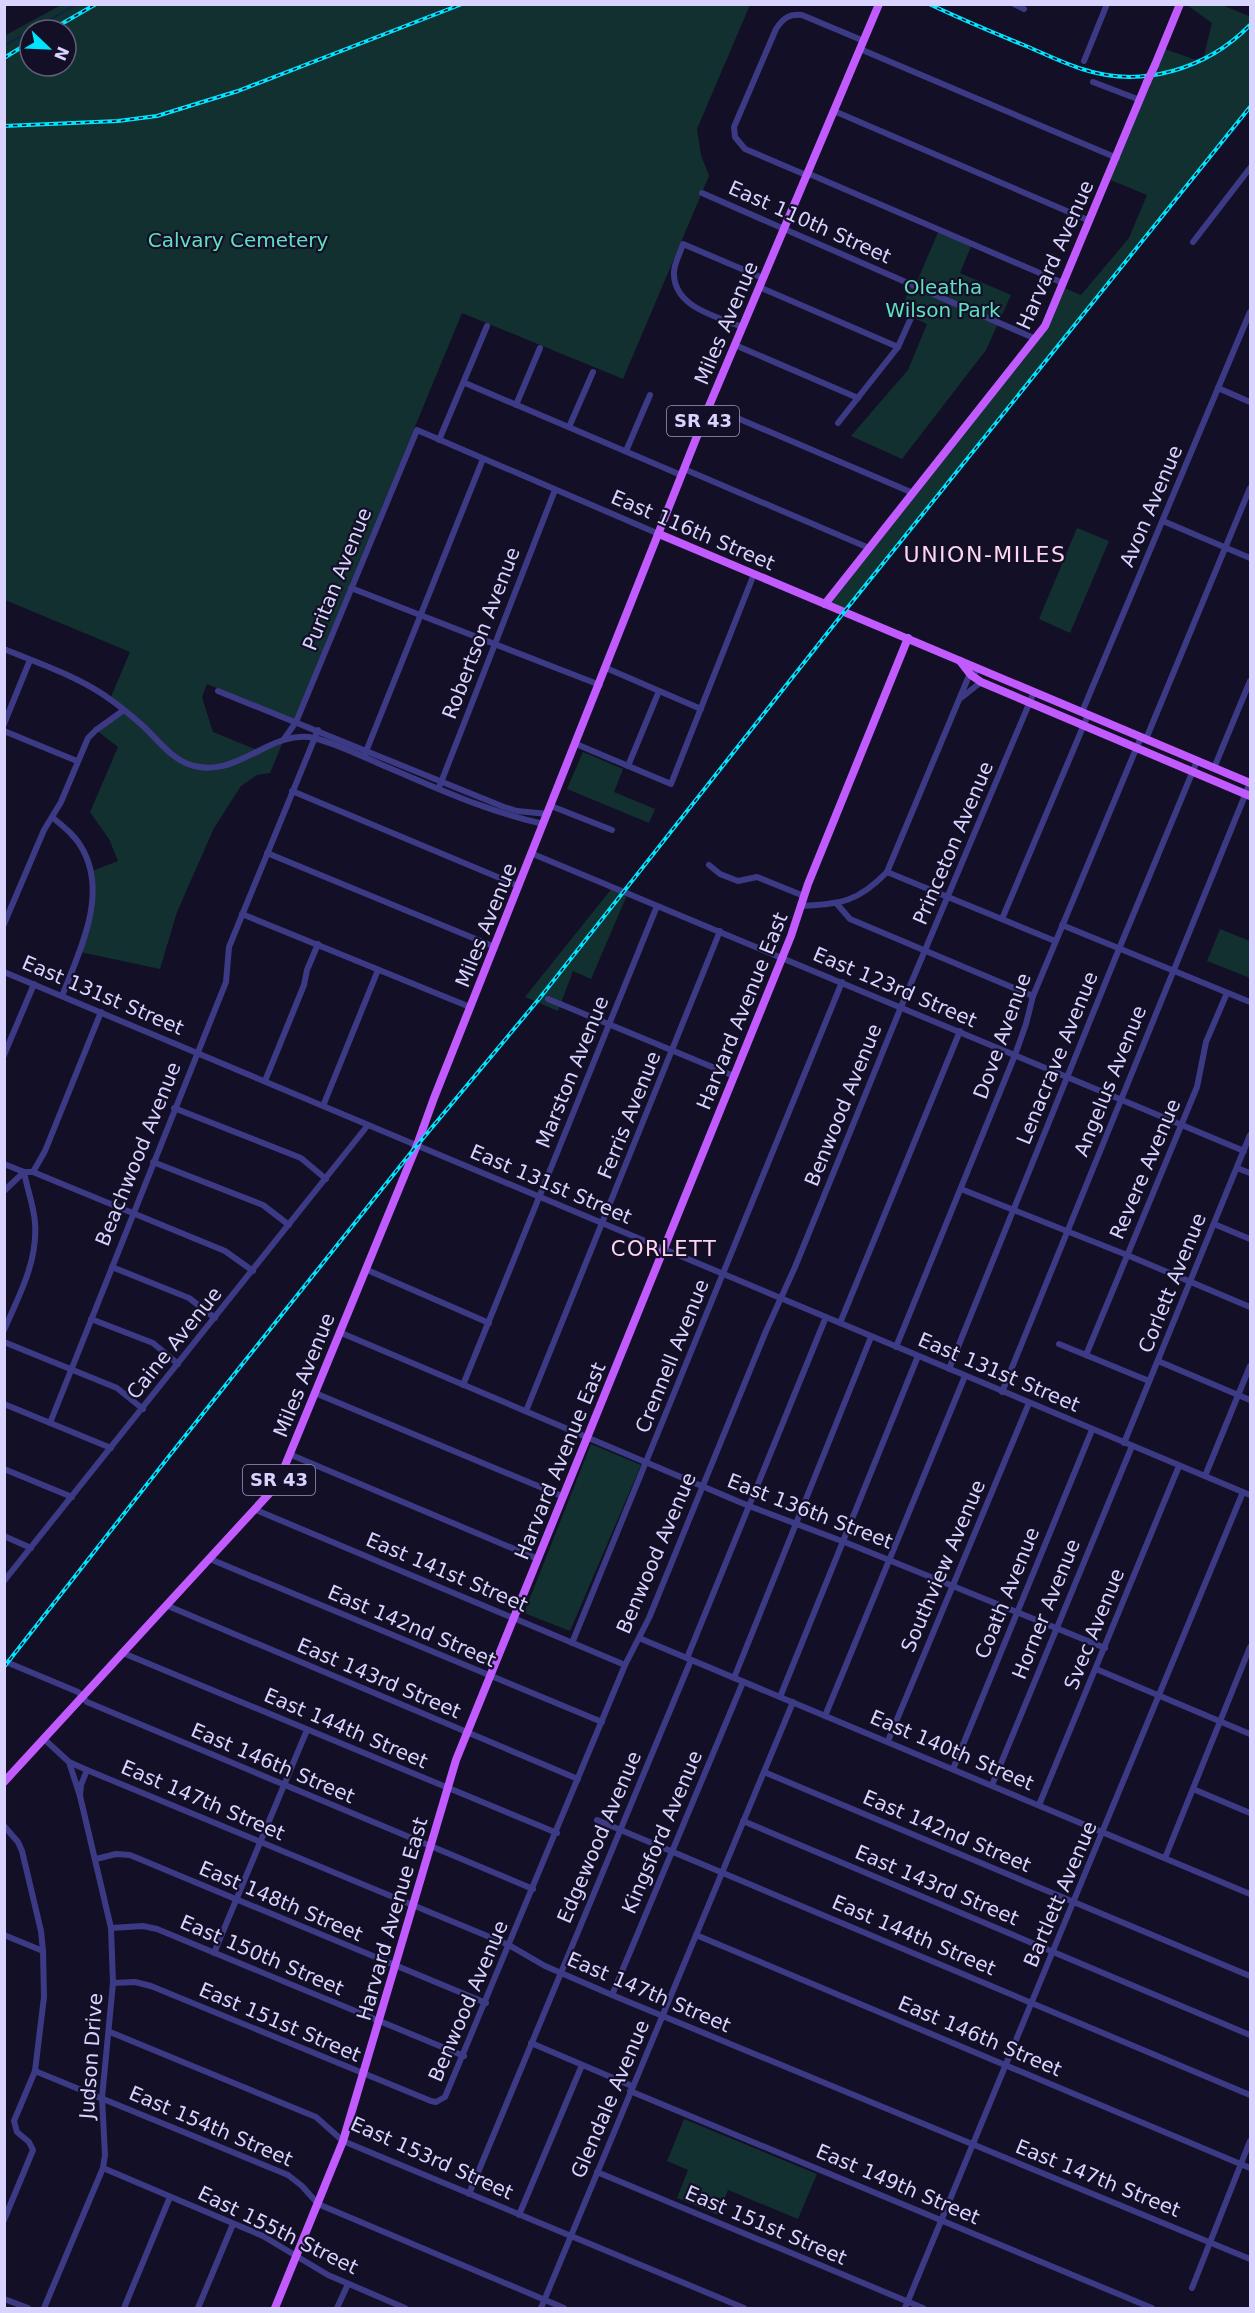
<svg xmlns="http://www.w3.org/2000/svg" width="1255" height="2313" viewBox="0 0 1255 2313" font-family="'DejaVu Sans',sans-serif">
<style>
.green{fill:#12302f;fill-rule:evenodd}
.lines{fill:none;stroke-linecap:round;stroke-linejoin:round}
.stream{stroke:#0c2248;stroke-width:1.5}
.minor{stroke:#3d3a85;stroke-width:6}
.major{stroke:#c25bff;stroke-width:8}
.rail-casing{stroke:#00e5ff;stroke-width:4}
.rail{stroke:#130f26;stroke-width:1.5;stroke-dasharray:4.5;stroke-linecap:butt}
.major-bridge{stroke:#c25bff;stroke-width:8}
.labels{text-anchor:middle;stroke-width:4.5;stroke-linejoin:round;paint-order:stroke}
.shield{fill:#130f26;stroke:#9e99be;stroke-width:1.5}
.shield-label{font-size:18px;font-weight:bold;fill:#d9d4ff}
.street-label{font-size:20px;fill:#d9d4ff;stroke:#130f26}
.park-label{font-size:20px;fill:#5fe0c0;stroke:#130f26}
.neighbourhood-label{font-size:21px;letter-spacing:1.5px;fill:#ffd6f0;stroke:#130f26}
.quarter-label{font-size:22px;letter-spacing:1.5px;fill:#ffd6f0;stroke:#130f26}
</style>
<rect width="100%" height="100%" fill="#130f26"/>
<g class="green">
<path d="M63 4 750 5 697 129 701 155 709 176 623 379 462 313 294 719 207 684 202 697 213 732 260 751 284 739 270 773 257 775 241 786 214 828 177 912 160 969 80 952 91 908 92 871 118 861 109 839 90 812 118 747 96 730 124 710 110 699 130 652 5 600 4 36ZM30 30H66V66H30Z"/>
<polygon points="1187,5 1222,5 1249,16 1250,15 1250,105 844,612 825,604 1037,339 1062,287 1081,295 1129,238 1147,195 1108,179 1162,48 1196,60 1204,56 1212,23"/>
<polygon points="939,230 972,244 960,273 1011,295 986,350 902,459 851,436 908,370 927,324 900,312 911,285 915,286"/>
<polygon points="1077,528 1109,541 1070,633 1039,619"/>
<polygon points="583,752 623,769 614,792 655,809 649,823 567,789"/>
<polygon points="613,887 628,893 591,979 573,971 558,1011 525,997"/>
<polygon points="1220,929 1250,941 1250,978 1207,961"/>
<polygon points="591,1444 641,1465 570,1631 524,1613"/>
<polygon points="684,2119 817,2174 798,2219 728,2190 718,2215 677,2198 688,2170 667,2161"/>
</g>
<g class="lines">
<g class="stream">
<polyline points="32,30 77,4"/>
<polyline points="4,46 30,31"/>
</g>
<g class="minor">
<polyline points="1014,4 1024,9"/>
<polyline points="860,49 1117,158"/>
<polyline points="1084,61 1107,4"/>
<polyline points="1093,82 1140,100"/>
<polyline points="834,111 1090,221"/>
<polyline points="807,173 1063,283"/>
<path d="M806 175 745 149 735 137 734 127 776 29C783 18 789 14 802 15L864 41"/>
<polyline points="702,193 1036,339"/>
<polyline points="1193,242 1250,168"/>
<polyline points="759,287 898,347"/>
<path d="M742 327C716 316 672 307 674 271 675 262 680 253 683 244L763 278"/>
<polyline points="735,345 858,398"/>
<polyline points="465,383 681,475"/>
<polyline points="1218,388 1250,402"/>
<polyline points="516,405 540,348"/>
<polyline points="709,406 913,493"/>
<polyline points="838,423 898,347 911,318"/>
<polyline points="569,427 593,372"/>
<polyline points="439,440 487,326"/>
<polyline points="626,451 650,395"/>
<polyline points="684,469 869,548"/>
<polyline points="1163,521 1250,558"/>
<polyline points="351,588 600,685"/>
<path d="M4 649C38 663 74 675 104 695 117 704 131 715 143 726 157 739 170 757 188 764 236 782 270 728 314 738 337 744 360 755 382 765 435 787 487 812 544 824"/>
<polyline points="606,668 701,709"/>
<polyline points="218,691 504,807 517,811 548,814"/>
<polyline points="961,698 981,682"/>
<polyline points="1082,712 1250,312"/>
<polyline points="4,724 30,660"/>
<polyline points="4,731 77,761"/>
<polyline points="284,739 296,722 417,430 659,534"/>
<polyline points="1146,739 1250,488"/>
<polyline points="576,744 671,784 754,574"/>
<polyline points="365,754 483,459"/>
<polyline points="628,766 659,691"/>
<polyline points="1214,768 1250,681"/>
<polyline points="440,785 555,490"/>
<polyline points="292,791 519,886"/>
<polyline points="551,806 612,830"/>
<path d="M52 817C64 827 76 836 83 850 108 896 79 952 62 996"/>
<polyline points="267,853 495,947"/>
<polyline points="533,854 1244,1151"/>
<polyline points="709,865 720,874 738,881 757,877 804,896"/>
<polyline points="887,872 1055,941"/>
<polyline points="837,904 850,919 1033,996"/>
<path d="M801 906C841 904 858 902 887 872L968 678 975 673"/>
<polyline points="242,914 470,1007"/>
<polyline points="1002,919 1088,715"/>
<polyline points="4,924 44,830 61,802 88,738 96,730 124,710"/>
<polyline points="1062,925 1250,1002"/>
<polyline points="4,972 1250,1495"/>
<polyline points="548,999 734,1076"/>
<polyline points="4,1055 34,984"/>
<polyline points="265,1081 304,985 307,970 318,944"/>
<polyline points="323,1106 378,970"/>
<polyline points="174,1108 301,1158 326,1179"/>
<polyline points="153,1162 263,1205 289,1225"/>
<polyline points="4,1164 24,1172 33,1172 225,1251 253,1271"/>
<polyline points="1237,1168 1250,1173"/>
<polyline points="33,1172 45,1151 101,1012"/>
<polyline points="961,1189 1127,1255 1250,1307"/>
<polyline points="4,1191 24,1172"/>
<polyline points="1214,1224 1250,1239"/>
<polyline points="112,1267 189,1298 215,1318"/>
<polyline points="365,1269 489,1323"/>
<polyline points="91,1319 153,1343 178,1364"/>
<polyline points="840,1323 960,1031"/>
<path d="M4 1330C19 1296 38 1261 35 1223 34 1206 27 1189 24 1172"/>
<polyline points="339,1332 749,1506 847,1543 1105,1648"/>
<polyline points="4,1342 117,1388 143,1409"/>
<polyline points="1059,1344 1149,1381"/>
<polyline points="896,1347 1015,1055 1026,1024 1033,996 1141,737"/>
<polyline points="1086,1355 1197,1087 1206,1042 1227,993"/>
<polyline points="1158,1361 1250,1400"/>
<polyline points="949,1369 1119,949 1197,761"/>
<polyline points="463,1385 657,906"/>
<polyline points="1002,1392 1250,783"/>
<polyline points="315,1393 564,1497"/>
<polyline points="4,1404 111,1448"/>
<polyline points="526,1411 720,931"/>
<polyline points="50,1423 226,982 229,947 318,730"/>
<polyline points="1124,1443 1250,1135"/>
<polyline points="289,1454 538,1559"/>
<polyline points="4,1469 72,1497"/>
<polyline points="1205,1476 1250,1366"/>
<polyline points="256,1510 625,1665"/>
<polyline points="4,1536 31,1548"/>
<polyline points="210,1559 602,1722"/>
<polyline points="4,1581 368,1125"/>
<polyline points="168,1606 578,1779"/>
<polyline points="639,1638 1250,1894"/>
<polyline points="572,1643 842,982"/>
<polyline points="123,1653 557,1833"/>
<polyline points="687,1658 826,1317"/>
<polyline points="4,1661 78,1692 87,1702 533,1889"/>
<polyline points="1096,1669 1250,1734"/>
<polyline points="734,1678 871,1337"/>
<polyline points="780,1697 918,1356"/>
<polyline points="825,1716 965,1376"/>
<polyline points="44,1739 69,1762 87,1770 509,1945 545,1966 612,1995 1250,2259"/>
<polyline points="888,1741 1029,1403"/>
<polyline points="953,1769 1092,1430"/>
<polyline points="764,1772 1250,1976"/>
<polyline points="992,1785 1132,1446"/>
<polyline points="1193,1789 1250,1813"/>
<polyline points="80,1796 81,1785 87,1770"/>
<polyline points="1039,1805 1179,1466"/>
<polyline points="597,1820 1250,2095"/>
<polyline points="743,1821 1250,2035"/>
<polyline points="4,1826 18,1842 22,1851 41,1931 43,1951 44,1997 35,2071 14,2121 17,2132 29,2142 33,2150 4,2220"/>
<polyline points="1165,1858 1250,1647"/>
<polyline points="96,1859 116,1854 130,1855 486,2003"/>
<polyline points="111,1928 143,1926 157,1929 464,2056"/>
<polyline points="4,1935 43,1951"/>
<polyline points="696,1935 1250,2168"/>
<polyline points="214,1953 307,1730"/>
<polyline points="113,1983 135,1982 151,1986 431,2101 436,2102 445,2097 625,1665 649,1618 766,1331 795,1267 901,1007 1034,692"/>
<polyline points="612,1995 743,1682"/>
<polyline points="110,2032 316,2117 343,2141 744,2308"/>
<polyline points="531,2043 632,2086"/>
<polyline points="35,2071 288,2175 302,2186 318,2204 564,2308"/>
<polyline points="630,2091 1152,2308"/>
<polyline points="103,2168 263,2236 328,2275 405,2308"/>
<polyline points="597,2172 923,2308"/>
<polyline points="469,2194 691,1660"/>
<polyline points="519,2215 582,2065"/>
<polyline points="1192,2288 1250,2141"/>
<polyline points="4,2299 28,2308"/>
<polyline points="44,2308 103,2168 105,2155 102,2098 113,1983 111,1928 80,1796 69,1762"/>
<polyline points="124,2308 170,2197"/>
<polyline points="198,2308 233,2224"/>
<polyline points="337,2308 348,2284"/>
<polyline points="541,2308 793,1702"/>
<polyline points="905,2308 1243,1492"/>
</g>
<g class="major">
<polyline points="1155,65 1180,4"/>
<polyline points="659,534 1250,783"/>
<polyline points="825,604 1045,326 1147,82"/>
<polyline points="960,661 971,675 981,682 1250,796"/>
<polyline points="4,1782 277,1485 417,1145 434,1098 709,406 879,4"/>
<polyline points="275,2308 343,2141 456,1760 791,936 808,884 908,638"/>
</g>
<g class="rail-casing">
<g id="rail">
<path d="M929 4C961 19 994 33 1026 46 1045 54 1063 63 1082 69 1142 89 1207 69 1250 25"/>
<polyline points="51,30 96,4"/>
<polyline points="4,58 30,42"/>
<polyline points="4,126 118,121 157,116 238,91 462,4"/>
<polyline points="4,1667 170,1455 409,1155 539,999 844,612 1250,107"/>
</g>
</g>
<use href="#rail" class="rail"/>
<polyline class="major-bridge" points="1147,82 1155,65"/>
</g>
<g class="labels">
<g class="shield">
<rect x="667" y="406" width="72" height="30" rx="4.5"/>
<rect x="243" y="1465" width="72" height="30" rx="4.5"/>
</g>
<g class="shield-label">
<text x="703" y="427">SR 43</text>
<text x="279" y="1486">SR 43</text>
</g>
<g class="street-label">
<text transform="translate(810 222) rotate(24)" y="7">East 110th Street</text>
<text transform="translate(1055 255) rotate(-66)" y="7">Harvard Avenue</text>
<text transform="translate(726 323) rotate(-67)" y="7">Miles Avenue</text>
<text transform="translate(1151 506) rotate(-67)" y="7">Avon Avenue</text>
<text transform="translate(693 530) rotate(23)" y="7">East 116th Street</text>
<text transform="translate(337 579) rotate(-68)" y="7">Puritan Avenue</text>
<text transform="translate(481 633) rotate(-69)" y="7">Robertson Avenue</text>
<text transform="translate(953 843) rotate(-67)" y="7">Princeton Avenue</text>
<text transform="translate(486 925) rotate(-68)" y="7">Miles Avenue</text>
<text transform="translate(895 987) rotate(23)" y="7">East 123rd Street</text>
<text transform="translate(103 995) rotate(23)" y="7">East 131st Street</text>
<text transform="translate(742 1011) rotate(-68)" y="7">Harvard Avenue East</text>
<text transform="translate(1002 1036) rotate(-70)" y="7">Dove Avenue</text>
<text transform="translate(1057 1058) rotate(-68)" y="7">Lenacrave Avenue</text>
<text transform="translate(572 1072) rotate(-68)" y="7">Marston Avenue</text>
<text transform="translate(1110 1081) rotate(-68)" y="7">Angelus Avenue</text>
<text transform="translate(843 1105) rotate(-68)" y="7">Benwood Avenue</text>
<text transform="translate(629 1115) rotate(-68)" y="7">Ferris Avenue</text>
<text transform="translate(138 1154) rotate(-68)" y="7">Beachwood Avenue</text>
<text transform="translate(1145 1169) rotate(-67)" y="7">Revere Avenue</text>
<text transform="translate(551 1184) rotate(23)" y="7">East 131st Street</text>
<text transform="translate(1172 1283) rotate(-68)" y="7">Corlett Avenue</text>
<text transform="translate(174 1343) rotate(-51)" y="7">Caine Avenue</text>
<text transform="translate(672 1356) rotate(-68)" y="7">Crennell Avenue</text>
<text transform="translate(999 1372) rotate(23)" y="7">East 131st Street</text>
<text transform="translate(304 1375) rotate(-68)" y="7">Miles Avenue</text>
<text transform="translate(560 1461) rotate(-68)" y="7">Harvard Avenue East</text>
<text transform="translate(810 1511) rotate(21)" y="7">East 136th Street</text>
<text transform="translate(656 1553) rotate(-67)" y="7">Benwood Avenue</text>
<text transform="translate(943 1566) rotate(-67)" y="7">Southview Avenue</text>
<text transform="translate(447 1572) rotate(23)" y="7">East 141st Street</text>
<text transform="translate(1007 1593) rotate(-68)" y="7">Coath Avenue</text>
<text transform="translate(1046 1609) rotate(-68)" y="7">Horner Avenue</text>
<text transform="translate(412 1626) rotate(23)" y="7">East 142nd Street</text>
<text transform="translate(1094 1629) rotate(-68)" y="7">Svec Avenue</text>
<text transform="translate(379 1678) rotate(23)" y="7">East 143rd Street</text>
<text transform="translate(346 1728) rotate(23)" y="7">East 144th Street</text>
<text transform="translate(952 1750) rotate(23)" y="7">East 140th Street</text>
<text transform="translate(273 1763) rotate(23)" y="7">East 146th Street</text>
<text transform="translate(203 1800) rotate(23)" y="7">East 147th Street</text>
<text transform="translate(947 1831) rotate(23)" y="7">East 142nd Street</text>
<text transform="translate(662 1832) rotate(-67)" y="7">Kingsford Avenue</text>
<text transform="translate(599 1837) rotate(-67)" y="7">Edgewood Avenue</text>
<text transform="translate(937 1885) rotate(23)" y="7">East 143rd Street</text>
<text transform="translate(1060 1894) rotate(-67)" y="7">Bartlett Avenue</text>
<text transform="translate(281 1901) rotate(23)" y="7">East 148th Street</text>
<text transform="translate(392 1919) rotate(-74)" y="7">Harvard Avenue East</text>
<text transform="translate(914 1935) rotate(23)" y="7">East 144th Street</text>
<text transform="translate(262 1955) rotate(23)" y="7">East 150th Street</text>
<text transform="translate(649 1992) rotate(23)" y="7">East 147th Street</text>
<text transform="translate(468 2001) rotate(-67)" y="7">Benwood Avenue</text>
<text transform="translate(280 2022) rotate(23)" y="7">East 151st Street</text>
<text transform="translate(980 2036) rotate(23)" y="7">East 146th Street</text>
<text transform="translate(91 2056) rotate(-86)" y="7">Judson Drive</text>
<text transform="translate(610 2099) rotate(-67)" y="7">Glendale Avenue</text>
<text transform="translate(211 2126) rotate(23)" y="7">East 154th Street</text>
<text transform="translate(432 2158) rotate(24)" y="7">East 153rd Street</text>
<text transform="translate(1098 2178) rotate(22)" y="7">East 147th Street</text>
<text transform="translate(898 2184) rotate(23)" y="7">East 149th Street</text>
<text transform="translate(766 2225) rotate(23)" y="7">East 151st Street</text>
<text transform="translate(278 2230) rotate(26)" y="7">East 155th Street</text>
</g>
<g class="park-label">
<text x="238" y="247">Calvary Cemetery</text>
<text x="943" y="294">Oleatha<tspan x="943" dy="23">Wilson Park</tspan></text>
</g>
<g class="neighbourhood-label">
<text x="664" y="1256">CORLETT</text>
</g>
<g class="quarter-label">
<text x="985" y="562">UNION-MILES</text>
</g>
</g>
<rect width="1255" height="2313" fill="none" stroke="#d9d4ff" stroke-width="12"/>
<g transform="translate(48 48) rotate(113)"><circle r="28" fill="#130f26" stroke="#625e7d" stroke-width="1.5"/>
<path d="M0-4.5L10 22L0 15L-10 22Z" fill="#00e5ff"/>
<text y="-9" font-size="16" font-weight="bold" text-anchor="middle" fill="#d9d4ff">N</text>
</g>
</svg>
